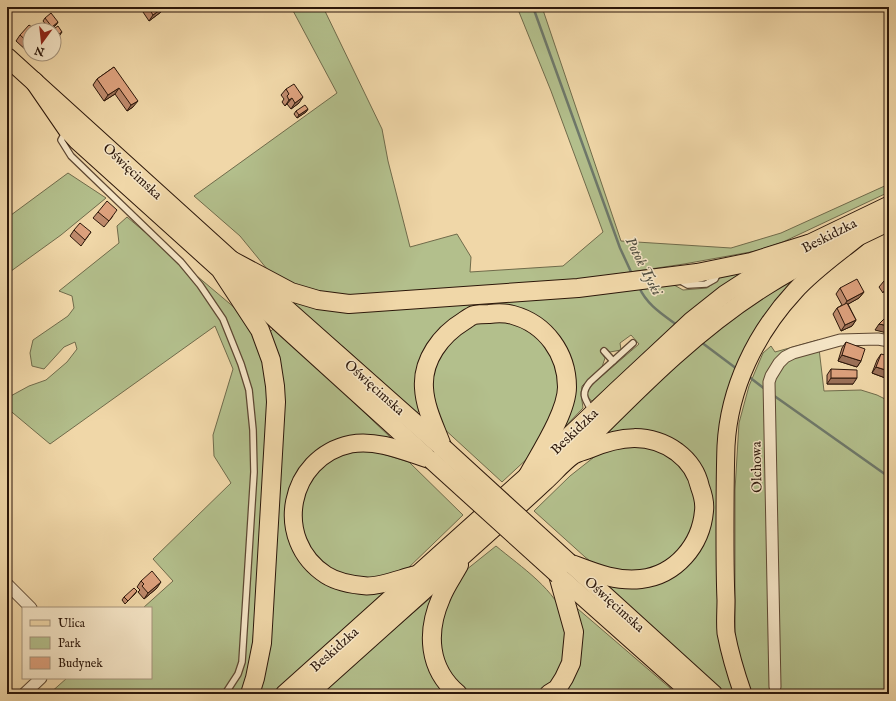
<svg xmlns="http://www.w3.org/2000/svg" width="896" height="701" viewBox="0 0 896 701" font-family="'IM FELL English',serif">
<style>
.green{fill:#b3bf8c;stroke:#706b4b}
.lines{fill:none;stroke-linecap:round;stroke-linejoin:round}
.stream{stroke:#6e786a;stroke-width:2.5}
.service-casing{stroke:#5d4732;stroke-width:8}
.minor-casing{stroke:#5d4732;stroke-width:13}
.primary-casing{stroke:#2c170a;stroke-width:19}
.trunk-casing{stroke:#2c170a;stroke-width:20}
.service{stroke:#f5e5c6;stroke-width:5.5}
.minor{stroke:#f5e5c6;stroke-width:11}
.primary{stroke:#f0d7a8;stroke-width:17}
.trunk{stroke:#f0d7a8;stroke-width:18}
.primary-bridge-casing{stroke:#2c170a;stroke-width:19;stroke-linecap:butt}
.trunk-bridge-casing{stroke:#2c170a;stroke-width:20;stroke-linecap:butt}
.primary-bridge{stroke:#f0d7a8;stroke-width:17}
.trunk-bridge{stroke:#f0d7a8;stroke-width:18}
.wall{fill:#be8a6c;stroke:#2c170a}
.shaded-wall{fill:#9b7158;stroke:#2c170a}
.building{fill:#dda17d;stroke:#2c170a}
.labels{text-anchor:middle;stroke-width:3;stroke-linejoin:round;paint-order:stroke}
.street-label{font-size:14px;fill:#2c170a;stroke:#f5e5c6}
.water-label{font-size:15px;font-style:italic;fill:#525042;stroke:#f5e5c6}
</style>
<rect width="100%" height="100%" fill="#f0d7a8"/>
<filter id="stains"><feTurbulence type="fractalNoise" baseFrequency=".005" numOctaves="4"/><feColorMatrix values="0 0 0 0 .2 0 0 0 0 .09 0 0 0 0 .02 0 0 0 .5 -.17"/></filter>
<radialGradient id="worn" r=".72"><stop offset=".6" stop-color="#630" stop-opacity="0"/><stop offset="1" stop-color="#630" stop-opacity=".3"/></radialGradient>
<g class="green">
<polygon points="291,7 323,7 382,129 388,161 410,247 457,234 471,257 470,272 563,266 603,232 551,91 517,7 542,7 621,241 731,248 781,233 889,184 889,192 783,242 756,251 684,264 583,279 470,287 349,300 276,280 240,236 194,196 337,93"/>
<polygon points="68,173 106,198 61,235 7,274 7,218"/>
<polygon points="127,217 242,314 253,336 266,369 269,402 257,600 250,668 244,694 49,694 67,678 151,678 151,608 143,608 173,581 153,559 231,483 214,456 213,435 233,369 215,326 50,444 7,408 7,398 29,386 46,380 67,362 77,349 75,342 64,347 44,369 32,366 30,353 33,340 68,316 74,308 72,296 59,291 119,243 117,226"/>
<polygon points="753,268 680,321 592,401 587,397 587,391 595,382 639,344 631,335 620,343 621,350 610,352 604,348 601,352 605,358 602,367 582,386 581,394 583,408 561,431 572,378 526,314 446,327 422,407 417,413 347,350 268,285 323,305 667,281 683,290 707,288 714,283 721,275"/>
<polygon points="785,282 792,286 762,323 722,435 738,694 725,694 602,581 660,582 708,519 687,454 600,438 677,363 745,306"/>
<polygon points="482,319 508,320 535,330 559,363 558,410 530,456 502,482 441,426 430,379 437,353 457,330"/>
<polygon points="275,327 391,438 369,438 333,444 288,498 315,575 386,590 276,694 256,694 275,530 267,335"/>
<polygon points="818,340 824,391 861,390 877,395 889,401 889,694 750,694 735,650 735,490 739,423 749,386 763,353 771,346 775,352"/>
<polygon points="640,442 686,464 701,513 684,553 644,575 603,571 585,557 534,511 570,476 603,450"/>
<polygon points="363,448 409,462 463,515 404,572 383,579 355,580 330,572 308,550 301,531 303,487 337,453"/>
<path d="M496 546C521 567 557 590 566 622 569 632 566 655 566 666L541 694H463L448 679 435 632 461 574Z"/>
<polygon points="435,594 425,628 450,694 319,694"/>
<polygon points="571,603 677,694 556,694 563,690"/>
</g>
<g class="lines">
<g class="stream">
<polyline points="533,7 620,248 632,274"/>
<path d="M639 287C647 305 662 314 677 325"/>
<polyline points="701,342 737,369"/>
<polyline points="748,376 766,390"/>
<polyline points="773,395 889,477"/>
</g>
<g class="service-casing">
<g id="service">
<polyline points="66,131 61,140 71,156 181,262 200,285 223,319 241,364 249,390 253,430 254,472 242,662 238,674 225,694"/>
<polyline points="679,280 688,285 706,284 715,279 718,273"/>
<polyline points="604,351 613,361"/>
<path d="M592 411C585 399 580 394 590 382L633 343"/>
</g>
</g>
<g class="minor-casing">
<g id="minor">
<polyline points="7,584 31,608"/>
<polyline points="775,687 769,382 771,376 779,363 785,357 793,353 840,340 878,339 889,341"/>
<polyline points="24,694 41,678"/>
</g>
</g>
<g class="primary-casing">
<g id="primary">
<polyline points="231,279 426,456"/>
<path d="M573 455C634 394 694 331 768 285 806 261 848 242 889 222"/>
<polyline points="572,565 714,694"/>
<path d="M414 575C399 579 382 586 367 586 354 585 337 582 326 575 272 540 288 457 351 444 377 439 406 452 431 460"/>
<polyline points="558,575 692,694"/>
<polyline points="284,694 528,475 617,390 691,321 725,294 759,272 808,244 889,205"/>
<path d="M743 694C736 674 730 654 726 633 725 622 726 611 726 600 725 578 725 555 725 533 725 504 725 475 726 446 729 388 756 333 795 291 813 271 836 255 857 238"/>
</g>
</g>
<g class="trunk-casing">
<g id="trunk">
<polyline points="7,57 231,260 443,448"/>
<polyline points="34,81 67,129 77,140 220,269 260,330 271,360 275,386 276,402 262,643 255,678 250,694"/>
<polyline points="231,260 291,292 318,300 349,304 578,288 697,273 751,262 808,244"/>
<path d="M442 446C435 427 425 408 424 388 422 360 441 335 464 321 467 319 471 316 474 315 479 314 485 314 489 314 497 313 506 313 513 315 546 324 567 354 567 387 567 412 540 453 528 475"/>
<path d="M308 694C369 639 430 585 491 530 509 514 527 498 544 482 553 474 563 462 573 455 578 452 584 451 589 449 620 436 649 432 677 452 689 461 697 473 700 487 703 495 705 503 704 511 701 545 676 575 641 579 615 582 593 572 569 563"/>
<path d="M458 694C428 669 426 632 441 598 445 587 453 576 459 565"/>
<polyline points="549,694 557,689 564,678 571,663 574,632 558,575"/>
</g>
</g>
<use href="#service" class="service"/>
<use href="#minor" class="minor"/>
<use href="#primary" class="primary"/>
<use href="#trunk" class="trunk"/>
<g class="primary-bridge-casing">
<polyline id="primary-bridge" points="431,460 558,575"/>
</g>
<g class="trunk-bridge-casing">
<polyline id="trunk-bridge" points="443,448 569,563"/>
</g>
<use href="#primary-bridge" class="primary-bridge"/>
<use href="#trunk-bridge" class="trunk-bridge"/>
</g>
<g class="wall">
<polygon points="142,7 165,7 161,12 149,21 141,9"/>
<polygon points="45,18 58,22 56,25 50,30 43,21"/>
<polygon points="30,30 30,47 27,51 16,41 20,35"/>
<polygon points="114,67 133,107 127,111 115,94 104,101 93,85 97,79"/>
<polygon points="286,89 299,103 291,109 287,104 285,106 282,102 284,99 281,95"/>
<polygon points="308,109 306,112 297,118 294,114 296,111"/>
<polygon points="98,212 113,216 104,227 93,218"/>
<polygon points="74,230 91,232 81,246 70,236"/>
<polygon points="889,278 889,301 884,291 883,293 879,287 884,281"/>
<polygon points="840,288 864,292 859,298 848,304 856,320 852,326 841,331 833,314 837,308 842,305 836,294"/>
<polygon points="846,342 861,361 857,367 838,361 842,348"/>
<polygon points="881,354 888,379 872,373 877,360"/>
<polygon points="831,369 853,384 827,384 827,375"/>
<polygon points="141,581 157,588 144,599 138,592 140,590 137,587"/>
<polygon points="137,591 135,594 125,604 122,600 124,597"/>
</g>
<g class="shaded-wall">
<polygon points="164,7 165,7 161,12 149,21 153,15"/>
<polygon points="58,22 56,25 50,30 52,27"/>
<polygon points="62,32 58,38 54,40 54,37"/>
<polygon points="119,88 115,94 104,101 108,95"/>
<polygon points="303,97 299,103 291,109 295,103"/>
<polygon points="292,98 287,104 285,106 289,100"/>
<polygon points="138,101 133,107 127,111 131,105"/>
<polygon points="308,109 306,112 297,118 299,115"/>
<polygon points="864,292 859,298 843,307 847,301"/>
<polygon points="856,320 852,326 841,331 845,325"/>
<polygon points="879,324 889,326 889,331 887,333 875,330"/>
<polygon points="842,355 861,361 857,367 838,361"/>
<polygon points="876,367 889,371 889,378 888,379 872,373"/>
<polygon points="831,378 857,378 853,384 827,384"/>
<polygon points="161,582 157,588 144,599 148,593"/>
</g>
<g class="building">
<polygon points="148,7 164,7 153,15"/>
<polygon points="51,13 58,22 52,27 45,18"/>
<polygon points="29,25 36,30 30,30 30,44 20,35"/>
<polygon points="58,26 62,32 54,37 54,30 52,30"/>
<polygon points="114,67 138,101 131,105 119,88 108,95 97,79"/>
<polygon points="294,84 303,97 295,103 292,98 289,100 287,96 289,94 286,89"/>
<polygon points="305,105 308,109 299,115 296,111"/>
<polygon points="107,201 117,210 109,221 98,212"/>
<polygon points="80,223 91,232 85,240 74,230"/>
<polygon points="889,278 889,286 889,285 887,286 884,281"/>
<polygon points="857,279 864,292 847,301 840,288"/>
<polygon points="847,303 856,320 845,325 837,308"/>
<polygon points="889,314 889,326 879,324"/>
<polygon points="846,342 865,349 861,361 842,355"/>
<polygon points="881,354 889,356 889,371 876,367"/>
<polygon points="831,369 857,370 857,378 831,378"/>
<polygon points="152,571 161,582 148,593 142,586 144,584 141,581"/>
<polygon points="134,588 137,591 128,601 124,597"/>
</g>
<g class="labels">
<g class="street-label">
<text transform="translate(133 171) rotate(43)" y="5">Oświęcimska</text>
<text transform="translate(829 235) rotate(-27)" y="5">Beskidzka</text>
<text transform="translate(375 387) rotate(42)" y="5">Oświęcimska</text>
<text transform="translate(574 431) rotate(-44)" y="5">Beskidzka</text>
<text transform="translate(756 467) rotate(-91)" y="5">Olchowa</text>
<text transform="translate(615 604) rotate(42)" y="5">Oświęcimska</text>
<text transform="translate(334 649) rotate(-42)" y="5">Beskidzka</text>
</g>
<g class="water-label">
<text transform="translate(644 266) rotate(63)" y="5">Potok Tyski</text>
</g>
</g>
<rect width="896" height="701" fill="none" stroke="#f0d7a8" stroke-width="24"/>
<rect x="8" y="8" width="880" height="685" fill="none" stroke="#2c170a" stroke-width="2"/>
<rect x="12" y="12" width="872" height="677" fill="none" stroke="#2c170a"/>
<rect x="22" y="607" width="130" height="72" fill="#f5e5c6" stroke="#a5937b"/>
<rect x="30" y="620" width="20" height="6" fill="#f0d7a8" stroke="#a5937b"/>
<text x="58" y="627" font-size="12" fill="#2c170a">Ulica</text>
<rect x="30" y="637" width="20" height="12" fill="#b3bf8c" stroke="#a5937b"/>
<text x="58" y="647" font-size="12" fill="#2c170a">Park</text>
<rect x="30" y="657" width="20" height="12" fill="#dda17d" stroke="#a5937b"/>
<text x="58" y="667" font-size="12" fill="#2c170a">Budynek</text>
<g transform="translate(42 42) rotate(195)"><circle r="19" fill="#f5e5c6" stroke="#a5937b"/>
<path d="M0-3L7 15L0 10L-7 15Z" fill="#8f2418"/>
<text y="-6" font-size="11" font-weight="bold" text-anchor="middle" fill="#2c170a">N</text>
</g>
<rect width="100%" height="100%" filter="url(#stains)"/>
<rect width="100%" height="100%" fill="url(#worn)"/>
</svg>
